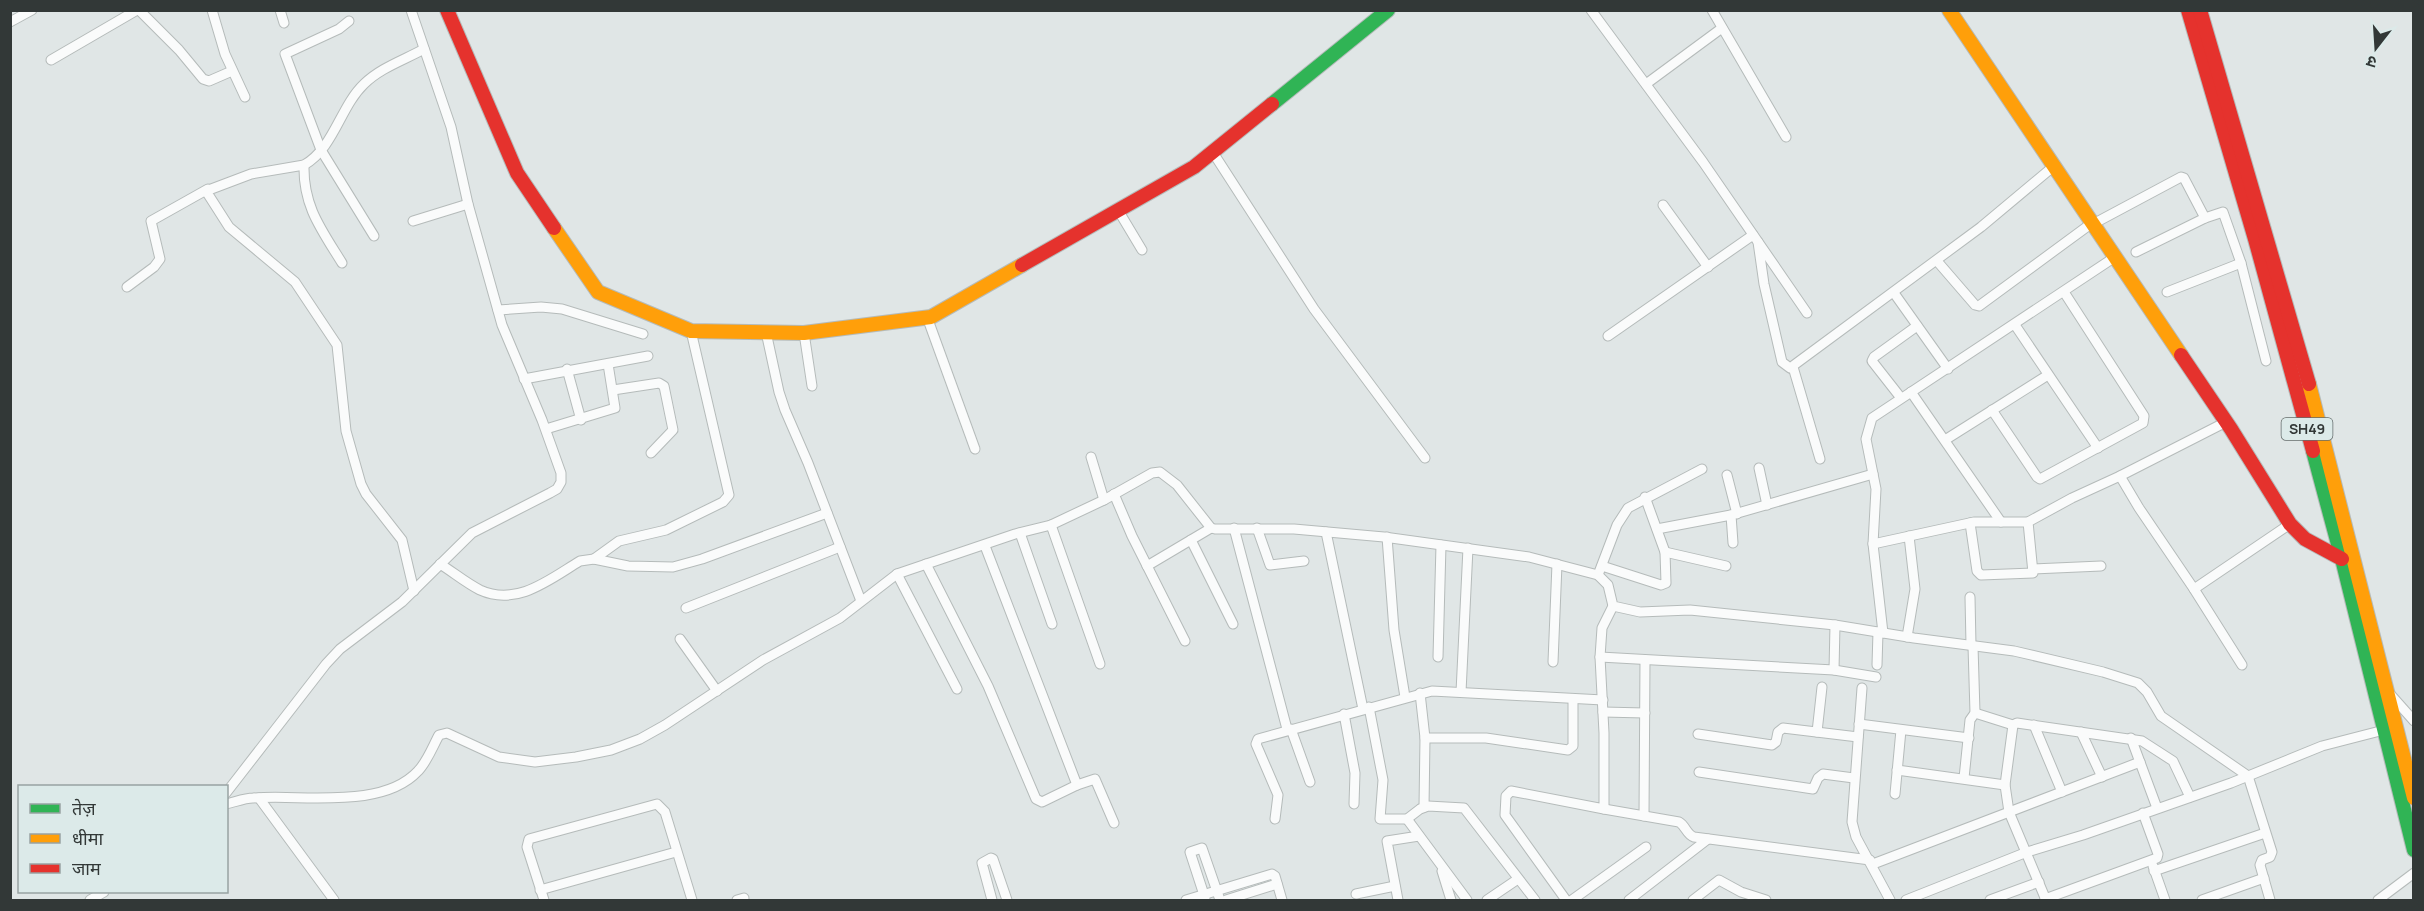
<svg xmlns="http://www.w3.org/2000/svg" width="2424" height="911" viewBox="0 0 2424 911" font-family="Manrope,'Noto Sans Devanagari',sans-serif">
<style>
.lines{fill:none;stroke-linecap:round;stroke-linejoin:round}
.street-casing{stroke:#b5bbba;stroke-width:11}
.fast-casing{stroke:#b5bbba;stroke-width:16}
.slow-casing{stroke:#b5bbba;stroke-width:16}
.jam-casing{stroke:#b5bbba;stroke-width:16}
.street{stroke:#fafbfb;stroke-width:9}
.fast{stroke:#30b455;stroke-width:14}
.slow{stroke:#ff9f0a;stroke-width:14}
.jam{stroke:#e5322d;stroke-width:14}
.labels{text-anchor:middle;stroke-width:6;stroke-linejoin:round;paint-order:stroke}
.shield{fill:#dceae9;stroke:#656d6c;stroke-width:1.5}
.shield-label{font-size:14px;font-weight:bold;fill:#323837}
</style>
<rect width="100%" height="100%" fill="#e0e6e6"/>
<g class="lines">
<g class="street-casing">
<g id="street">
<polyline points="139,10 179,50 203,79 209,81 232,71"/>
<polyline points="212,10 225,54 245,97"/>
<polyline points="280,10 284,23"/>
<polyline points="1591,10 1703,162 1807,313"/>
<polyline points="1712,10 1786,137"/>
<polyline points="349,21 339,29 285,54 321,150 374,236"/>
<polyline points="10,22 32,10"/>
<polyline points="51,60 137,10"/>
<polyline points="1646,84 1722,28"/>
<polyline points="1212,151 1314,309 1425,458"/>
<path d="M304 165C303 206 321 229 342 263"/>
<polyline points="1663,205 1708,267"/>
<polyline points="1118,210 1142,250"/>
<polyline points="413,221 468,204"/>
<polyline points="2093,224 2181,177 2184,178 2205,218"/>
<polyline points="1758,242 1764,284 1782,362 1790,368 1981,227 2054,166"/>
<polyline points="2136,252 2205,218 2223,212 2241,263 2266,361"/>
<polyline points="1937,261 1975,305 1979,306 2092,223"/>
<polyline points="127,287 154,267 160,259 151,221 208,189"/>
<polyline points="2167,292 2241,263"/>
<polyline points="1894,293 1948,369"/>
<polyline points="498,310 541,307 562,309 643,334"/>
<polyline points="927,317 975,449"/>
<polyline points="2015,325 2098,448"/>
<polyline points="766,332 779,392 785,410 808,463 861,601"/>
<polyline points="804,333 812,386"/>
<polyline points="1608,336 1753,235"/>
<polyline points="1793,367 1820,459"/>
<polyline points="567,369 581,420"/>
<polyline points="524,379 648,356"/>
<polyline points="613,390 659,383 664,386 673,430 651,453"/>
<polyline points="1911,392 2001,522"/>
<polyline points="1901,398 1872,361 1874,357 1917,326"/>
<polyline points="1992,410 2037,477 2040,479 2143,423 2144,416 2064,292"/>
<polyline points="546,429 615,408 608,364"/>
<polyline points="1945,440 2048,375"/>
<polyline points="1091,457 1104,500"/>
<polyline points="1759,468 1767,505"/>
<polyline points="1727,475 1737,514"/>
<polyline points="2120,476 2139,508 2194,589 2242,665"/>
<polyline points="1114,494 1132,536 1185,641"/>
<polyline points="1731,515 1733,543"/>
<polyline points="1970,523 1977,571 1981,575 2033,573 2028,522"/>
<polyline points="1051,525 1100,664"/>
<polyline points="1234,528 1287,729"/>
<polyline points="1257,528 1270,565 1304,561"/>
<polyline points="1657,529 1731,515 1873,474"/>
<polyline points="1326,532 1363,709"/>
<polyline points="1020,533 1052,624"/>
<polyline points="1387,537 1394,630 1405,697"/>
<polyline points="1191,540 1233,624"/>
<polyline points="1873,544 1876,489 1866,439 1872,418 2115,257"/>
<polyline points="985,546 1077,785"/>
<polyline points="1665,552 1726,566"/>
<polyline points="594,559 619,541 666,530 723,502 729,495 691,331"/>
<path d="M440 564C453 572 466 583 480 590 517 607 550 579 580 561L594 559 628 566 673 567 702 559 827 513"/>
<polyline points="926,564 988,686 1036,799 1042,802 1077,785 1095,779 1114,823"/>
<polyline points="1147,566 1211,528"/>
<polyline points="1602,566 1661,585 1666,583 1665,552 1645,497"/>
<polyline points="2033,569 2101,566"/>
<polyline points="897,574 957,689"/>
<polyline points="1598,575 1617,525 1628,508 1702,469"/>
<polyline points="2194,589 2290,524"/>
<path d="M414 591 402 540 366 494 361 484 346 431 337 345 295 282 229 227 206 191 251 174 304 165C334 148 340 107 364 84 380 68 404 60 424 49"/>
<polyline points="1970,597 1971,645"/>
<polyline points="686,608 840,547"/>
<polyline points="1883,633 1873,544 1974,522 2028,522 2072,498 2120,476 2226,422"/>
<polyline points="1907,637 1915,589 1909,536"/>
<polyline points="680,639 717,691"/>
<polyline points="1438,657 1441,545"/>
<polyline points="1600,657 1834,670 1876,677"/>
<polyline points="1553,662 1557,564"/>
<polyline points="1877,665 1878,632"/>
<polyline points="1834,670 1835,625"/>
<polyline points="1862,688 1852,822 1856,837 1890,900"/>
<polyline points="1461,692 1468,548"/>
<polyline points="1420,693 1425,738 1424,807"/>
<polyline points="2390,694 2414,721"/>
<polyline points="1369,707 1383,780 1380,819 1407,819 1420,809 1428,806 1464,808 1535,900"/>
<polyline points="1603,712 1645,713"/>
<polyline points="1975,713 2013,725"/>
<polyline points="1344,714 1355,773 1354,804"/>
<polyline points="1859,724 1969,738"/>
<polyline points="2034,725 2062,792"/>
<polyline points="1291,729 1310,782"/>
<polyline points="1817,732 1822,687"/>
<polyline points="2081,732 2102,777"/>
<polyline points="1698,734 1772,745 1776,742 1778,732 1783,728 1858,737"/>
<polyline points="1425,738 1486,738 1568,750 1573,746 1573,699"/>
<polyline points="2131,738 2157,808"/>
<polyline points="1897,770 2005,785"/>
<polyline points="1699,772 1813,789 1818,778 1823,774 1854,778"/>
<polyline points="1964,778 1970,720 1975,713 1973,646"/>
<polyline points="226,793 326,664 340,649 402,602 472,533 550,493 557,489 561,482 561,473 542,420 502,325 468,204 451,127 411,10"/>
<polyline points="1895,794 1901,730"/>
<polyline points="259,798 334,900"/>
<path d="M226 804C235 802 245 798 253 798 302 794 382 810 418 771 427 762 433 746 439 735L447 733 499 757 535 762 576 757 611 750 640 739 665 725 763 660 840 618 897 574 1015 534 1051 525 1104 500 1152 473 1160 472 1177 485 1211 528 1215 529H1294L1384 537 1529 557 1598 575 1608 585 1613 606 1640 612 1690 610 1835 625 1914 638 2014 651 2103 672 2138 683 2147 692 2161 716 2248 776 2272 852 2270 857 2262 860 2260 865 2270 900"/>
<path d="M1604 809 1679 822C1686 826 1686 834 1694 837L1870 860"/>
<polyline points="1644,816 1645,660"/>
<polyline points="1275,819 1278,795 1256,744 1258,739 1432,691 1603,700"/>
<polyline points="1407,819 1467,900"/>
<polyline points="1873,864 2140,762"/>
<polyline points="2153,866 2165,900"/>
<polyline points="1442,871 1451,900"/>
<polyline points="2154,871 2265,833"/>
<polyline points="540,890 676,852"/>
<polyline points="1356,894 1395,886"/>
<polyline points="1205,898 1190,852 1202,848 1220,900"/>
<polyline points="2045,899 2157,858 2158,854 2143,813"/>
<polyline points="90,900 104,892"/>
<polyline points="544,900 527,847 529,839 657,804 665,812 692,900"/>
<polyline points="737,900 744,898"/>
<polyline points="992,900 982,863 991,858 993,859 1007,900"/>
<polyline points="1186,900 1272,874 1275,876 1282,900"/>
<polyline points="1226,900 1277,884"/>
<polyline points="1398,900 1387,841 1419,836"/>
<polyline points="1487,900 1518,879"/>
<polyline points="1566,900 1505,815 1506,796 1511,791 1604,809 1604,733 1600,657 1602,628 1613,606"/>
<polyline points="1572,900 1646,847"/>
<polyline points="1629,900 1708,839"/>
<polyline points="1693,900 1719,880 1741,892 1766,900"/>
<polyline points="1906,900 2027,852 2083,835 2231,783 2322,746 2384,730"/>
<polyline points="1990,900 2039,882"/>
<polyline points="2046,900 2009,812 2005,785 2013,725 2017,723 2142,741 2173,761 2190,797"/>
<polyline points="2202,900 2264,878"/>
<polyline points="2378,900 2414,873"/>
</g>
</g>
<g class="fast-casing">
<g id="fast">
<polyline points="1272,104 1388,10"/>
<polyline points="2313,451 2342,559 2414,850"/>
</g>
</g>
<g class="slow-casing">
<g id="slow">
<polyline points="1949,10 2181,355"/>
<polyline points="554,228 598,292 691,331 804,333 931,317 1022,265"/>
<polyline points="2309,384 2414,798"/>
</g>
</g>
<g class="jam-casing">
<g id="jam">
<polyline points="447,10 517,173 554,228"/>
<polyline points="2188,10 2255,239 2313,451"/>
<polyline points="2200,10 2309,384"/>
<polyline points="1022,265 1194,167 1272,104"/>
<polyline points="2181,355 2231,429 2290,524 2305,539 2342,559"/>
</g>
</g>
<use href="#street" class="street"/>
<use href="#fast" class="fast"/>
<use href="#slow" class="slow"/>
<use href="#jam" class="jam"/>
</g>
<g class="labels">
<rect class="shield" x="2281.5" y="418" width="51" height="22" rx="4.5"/>
<g class="shield-label">
<text x="2307" y="434">SH49</text>
</g>
</g>
<rect width="2424" height="911" fill="none" stroke="#323837" stroke-width="24"/>
<rect x="18" y="785" width="210" height="108" fill="#dceae9" stroke="#98a3a2" stroke-width="1.5"/>
<rect x="30" y="804" width="30" height="9" fill="#30b455" stroke="#98a3a2" stroke-width="1.5"/>
<text x="72" y="815" font-size="18" fill="#323837">तेज़</text>
<rect x="30" y="834" width="30" height="9" fill="#ff9f0a" stroke="#98a3a2" stroke-width="1.5"/>
<text x="72" y="845" font-size="18" fill="#323837">धीमा</text>
<rect x="30" y="864" width="30" height="9" fill="#e5322d" stroke="#98a3a2" stroke-width="1.5"/>
<text x="72" y="875" font-size="18" fill="#323837">जाम</text>
<g transform="translate(2376 48) rotate(197)" stroke="#dceae9" stroke-width="4.5" paint-order="stroke">
<path d="M0-4.5L10 22L0 15L-10 22Z" fill="#323837"/>
<text y="-9" font-size="16" font-weight="bold" text-anchor="middle" fill="#323837">उ</text>
</g>
</svg>
